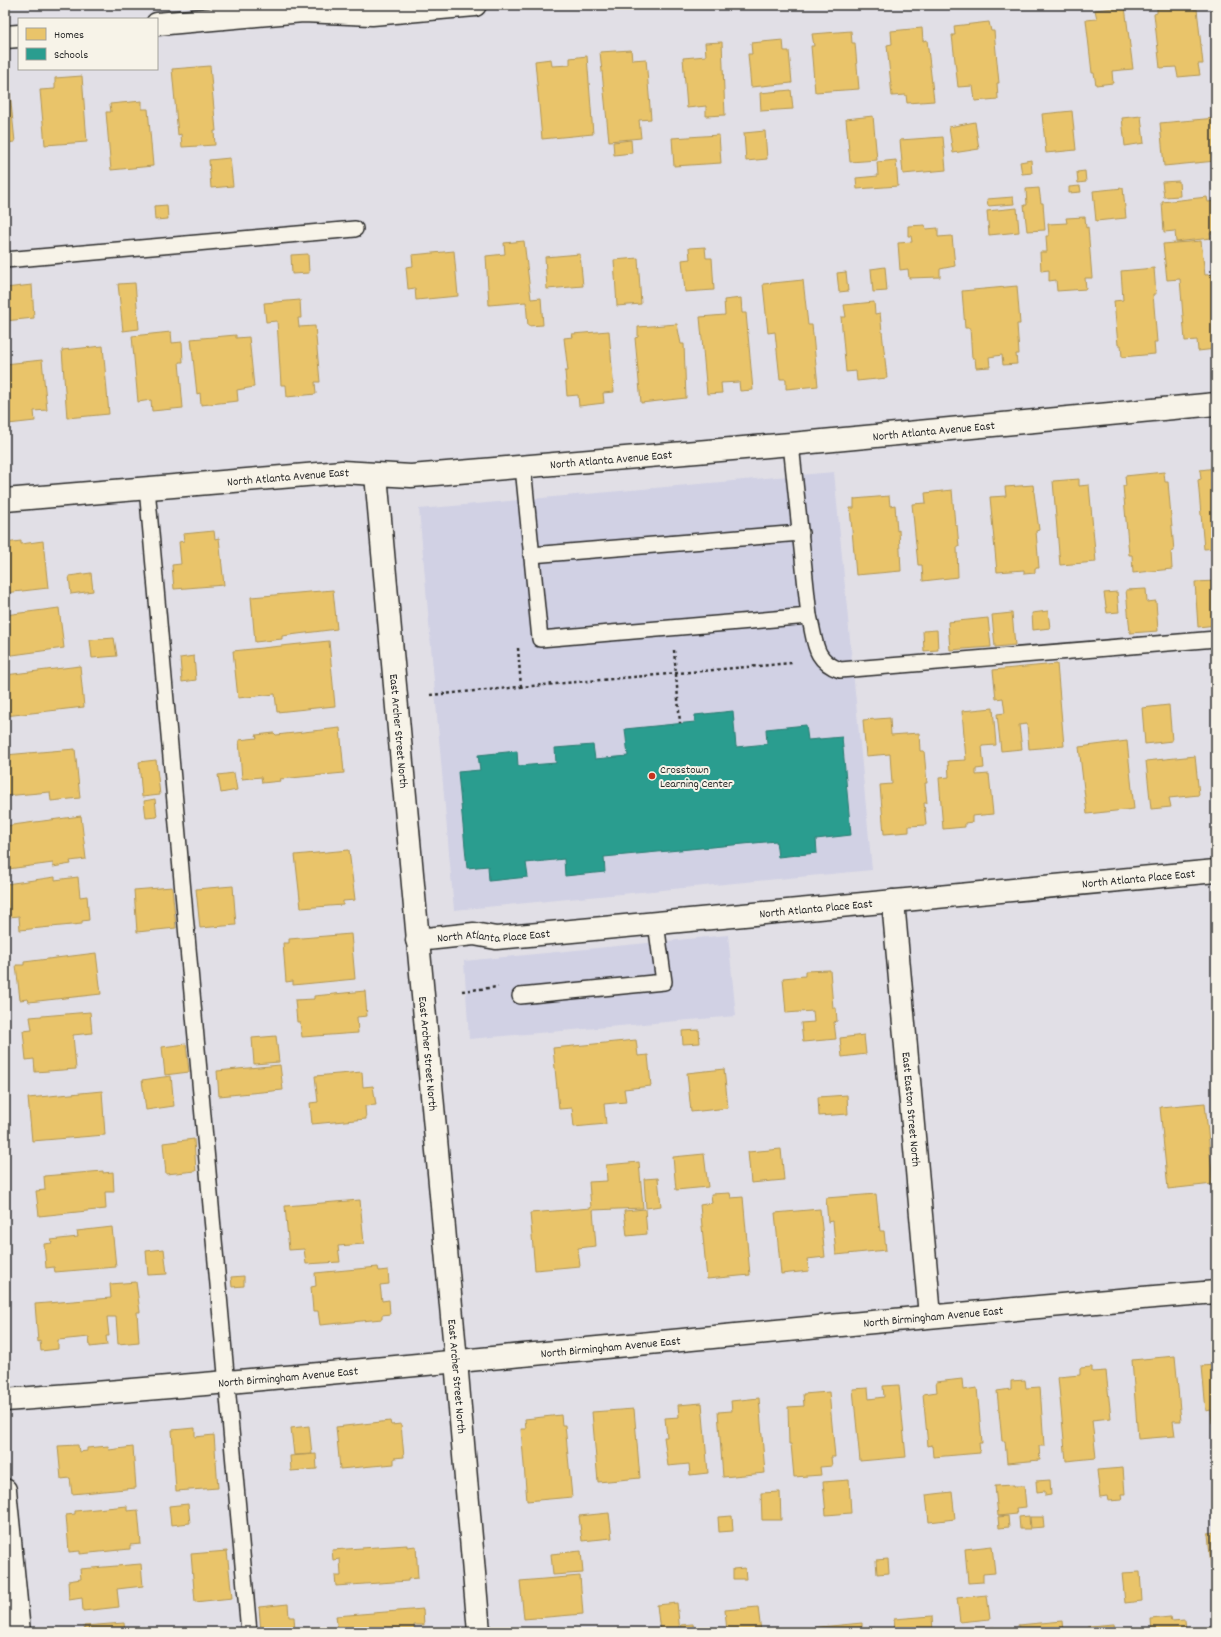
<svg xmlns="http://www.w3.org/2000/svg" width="1221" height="1637" viewBox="0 0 1221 1637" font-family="Dekko,sans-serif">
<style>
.built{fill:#d1d1e4}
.homes{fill:#e9c46a;stroke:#b09657}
.schools{fill:#2a9d8f;stroke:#2a7b71}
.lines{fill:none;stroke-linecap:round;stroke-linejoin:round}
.lane-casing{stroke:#2b2b2b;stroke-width:18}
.street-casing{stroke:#2b2b2b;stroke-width:25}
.path{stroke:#2b2b2b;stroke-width:2.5;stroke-dasharray:3 3;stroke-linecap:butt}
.lane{stroke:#f7f3e8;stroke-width:15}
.street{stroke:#f7f3e8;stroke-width:22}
.poi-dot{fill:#c8321e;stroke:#f7f3e8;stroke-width:1.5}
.labels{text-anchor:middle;stroke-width:4;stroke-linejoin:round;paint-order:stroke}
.street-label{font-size:12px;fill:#2b2b2b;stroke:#f7f3e8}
.poi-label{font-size:12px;fill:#2b2b2b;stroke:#f7f3e8;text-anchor:start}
</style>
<rect width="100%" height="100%" fill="#e1dfe6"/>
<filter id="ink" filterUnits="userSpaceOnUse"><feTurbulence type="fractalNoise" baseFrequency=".025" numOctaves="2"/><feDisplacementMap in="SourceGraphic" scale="8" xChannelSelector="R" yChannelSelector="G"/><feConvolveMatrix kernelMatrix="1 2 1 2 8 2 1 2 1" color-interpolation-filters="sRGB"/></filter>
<g filter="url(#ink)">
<g class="built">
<polygon points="834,472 872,870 454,910 419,509"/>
<polygon points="728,935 736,1016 469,1039 464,961"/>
</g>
<g class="homes">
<polygon points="1157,5 1194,5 1194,10 1197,9 1203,64 1198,64 1200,75 1178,77 1176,67 1160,68 1154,14 1157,13"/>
<polygon points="1125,7 1133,69 1112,71 1113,83 1096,85 1094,73 1092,73 1086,20 1097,19 1095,10"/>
<polygon points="989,22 991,31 994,31 999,83 997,83 998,99 975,101 973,86 958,87 952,35 955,35 954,26"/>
<polygon points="922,28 923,41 927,40 934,101 907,103 906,95 892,96 887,45 892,44 891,31"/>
<polygon points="851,31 852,43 855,43 859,89 815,92 811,46 814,46 812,34"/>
<polygon points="783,40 784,51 789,51 792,83 751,87 748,54 752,54 751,43"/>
<polygon points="722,42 725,115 706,116 706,106 687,108 683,58 706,56 705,43"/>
<polygon points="631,50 632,60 646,59 651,119 639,120 641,138 609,141 600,52"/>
<polygon points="587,56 593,134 542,139 535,61 551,59 552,66 570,65 570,58"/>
<polygon points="210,66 216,131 214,131 215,145 182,147 181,134 178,135 172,69"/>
<polygon points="82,76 87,142 45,145 40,90 55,89 55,78"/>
<polygon points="5,85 8,85 8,93 10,93 15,142 5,143"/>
<polygon points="791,90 793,109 761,111 760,93"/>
<polygon points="142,101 142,109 148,109 153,166 111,170 106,112 111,112 110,104"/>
<polygon points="1072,111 1076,150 1046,153 1042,114"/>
<polygon points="873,116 877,160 850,162 846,119"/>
<polygon points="1141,116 1144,143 1125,146 1122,118"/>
<polygon points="1216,118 1216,161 1164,166 1160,123"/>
<polygon points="975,122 979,149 953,153 949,127"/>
<polygon points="765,131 767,159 746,161 744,133"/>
<polygon points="719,135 721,163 674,166 672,138"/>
<polygon points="943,137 946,170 903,174 900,140"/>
<polygon points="631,140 632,153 614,155 613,142"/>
<polygon points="230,158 233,186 211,188 209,160"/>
<polygon points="896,160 898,186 857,189 856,178 878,176 877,162"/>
<polygon points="1031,160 1032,173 1022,174 1020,162"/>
<polygon points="1085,171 1086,182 1078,183 1077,172"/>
<polygon points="1179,181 1180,196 1164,197 1162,182"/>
<polygon points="1080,186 1081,192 1069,193 1069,187"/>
<polygon points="1039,188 1041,203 1043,203 1045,230 1027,231 1024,205 1027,205 1026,189"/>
<polygon points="1123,188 1126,218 1096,221 1093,191"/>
<polygon points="1013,197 1014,204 988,206 987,199"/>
<polygon points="1207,197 1208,202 1216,201 1216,233 1210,233 1211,238 1176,242 1175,231 1164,232 1162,202"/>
<polygon points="167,205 168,219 155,220 154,206"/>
<polygon points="1017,208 1019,232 989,235 987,211"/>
<polygon points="1085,217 1086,228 1088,227 1092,278 1085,278 1086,289 1057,291 1056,280 1049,281 1049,270 1041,271 1040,252 1047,252 1046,236 1049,236 1048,224 1067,223 1066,218"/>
<polygon points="925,225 926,229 938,228 938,237 952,236 955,266 940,269 940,277 909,278 908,269 900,270 898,243 912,242 911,236 908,236 908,226"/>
<polygon points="524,241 531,299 541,298 543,325 528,326 526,302 489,305 486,256 505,254 504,243"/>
<polygon points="1201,241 1205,275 1216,274 1216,349 1198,351 1197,340 1185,341 1180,279 1167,280 1163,244"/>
<polygon points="705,247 706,258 712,258 714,290 685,292 682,260 690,259 689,248"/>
<polygon points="454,251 458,296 416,300 415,288 408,289 406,267 413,266 412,255"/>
<polygon points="308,254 309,273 292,274 291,255"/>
<polygon points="580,254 583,286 547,289 545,257"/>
<polygon points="638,258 641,304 617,306 614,260"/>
<polygon points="885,267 887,291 873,292 871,269"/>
<polygon points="1154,268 1156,294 1153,294 1157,342 1154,342 1155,354 1122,357 1121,345 1118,345 1114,301 1123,300 1121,271"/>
<polygon points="846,272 848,291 839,292 837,273"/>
<polygon points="803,280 808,325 812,325 818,386 786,389 786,379 780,379 775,332 768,333 763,284"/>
<polygon points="135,283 139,329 123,331 118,284"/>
<polygon points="32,285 34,318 5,321 5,288"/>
<polygon points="1017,286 1020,324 1017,324 1019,354 1016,354 1017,364 1003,365 1002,355 989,357 990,367 976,368 975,358 972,358 970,328 965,328 962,291"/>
<polygon points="741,298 742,313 746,313 753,390 740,391 739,382 721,383 722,393 707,394 700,317 725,315 724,300"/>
<polygon points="300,300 301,318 298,318 299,327 315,326 320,382 315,382 316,394 287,397 286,385 281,385 277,321 266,322 264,303"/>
<polygon points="874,302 875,314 880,313 887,378 857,381 856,371 846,372 841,317 846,317 844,305"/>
<polygon points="677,324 681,344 684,344 686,398 641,403 635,338 638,337 638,327"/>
<polygon points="609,331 614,392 603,393 604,403 579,406 578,395 567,396 565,371 568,371 564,338 573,337 572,334"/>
<polygon points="171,332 172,343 182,342 183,362 179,362 183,408 152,411 151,400 138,402 132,336"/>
<polygon points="236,335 236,338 249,337 254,387 237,390 238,401 201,405 200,393 197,394 191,339"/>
<polygon points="103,346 109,414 67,418 62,350"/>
<polygon points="42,360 47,410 34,411 35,421 8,424 7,413 5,414 5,364"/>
<polygon points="1216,468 1216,548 1204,549 1198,480 1201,479 1200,470"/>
<polygon points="1164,472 1165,482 1168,482 1174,551 1171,552 1172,569 1133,573 1132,555 1129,555 1123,486 1126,486 1125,476"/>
<polygon points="1079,479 1079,486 1089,485 1096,562 1060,565 1053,481"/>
<polygon points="1033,485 1039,530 1036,531 1039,568 1035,568 1035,573 1024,574 1024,570 997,572 990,497 1006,496 1005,487"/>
<polygon points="952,490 955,525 957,525 959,547 957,547 958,577 923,581 922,565 918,565 912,504 926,503 925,493"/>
<polygon points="889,496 890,506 895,505 897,531 899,530 901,571 856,575 850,508 854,508 854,499"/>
<polygon points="214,531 215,539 219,538 224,585 174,589 172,565 181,564 179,542 184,541 183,534"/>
<polygon points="21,541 21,544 43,541 48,588 5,593 5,543"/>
<polygon points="91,573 93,591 71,594 69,576"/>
<polygon points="1216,581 1216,625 1198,627 1195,582"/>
<polygon points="1146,589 1147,602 1156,601 1158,631 1130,633 1126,590"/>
<polygon points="333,590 337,629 282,636 282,639 255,642 251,597"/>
<polygon points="1117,592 1119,612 1107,613 1104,593"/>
<polygon points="59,608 64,648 5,656 5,615"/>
<polygon points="1048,611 1050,628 1033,630 1032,613"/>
<polygon points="1012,613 1015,645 995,647 992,615"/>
<polygon points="988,618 991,647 950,650 948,622"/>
<polygon points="937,630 938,650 924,651 923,631"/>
<polygon points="114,638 117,656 92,658 90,640"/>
<polygon points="329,641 335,706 277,712 275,694 238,698 233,651"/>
<polygon points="194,656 196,680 182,682 180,658"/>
<polygon points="1057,664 1064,746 1029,749 1027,724 1019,725 1022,749 1001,751 997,714 1005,713 1003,698 996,699 993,670"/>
<polygon points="80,666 84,707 5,716 5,675"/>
<polygon points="1169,705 1172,741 1145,744 1142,708"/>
<polygon points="993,708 996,745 982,746 984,768 976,769 976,775 989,774 993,814 972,816 972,822 965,823 965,827 943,829 939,778 949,777 948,761 966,760 962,711"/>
<polygon points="890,718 891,735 919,733 920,751 924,751 927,783 925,783 927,803 924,803 926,825 909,826 909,832 884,834 880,785 892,784 890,754 866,756 863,720"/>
<polygon points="340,728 344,773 280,779 281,781 262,783 261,777 242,779 239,740 257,738 256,735 274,733 276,735"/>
<polygon points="1212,729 1216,729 1216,754 1215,754"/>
<polygon points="1127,741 1134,809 1087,814 1079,747"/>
<polygon points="75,749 80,798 51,801 50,792 5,796 5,755"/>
<polygon points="1195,756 1199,795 1169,798 1171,807 1151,809 1146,761"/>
<polygon points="156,760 160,795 142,797 139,762"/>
<polygon points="234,773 237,790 221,793 218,775"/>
<polygon points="155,799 157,817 146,818 144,801"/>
<polygon points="81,816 86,859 70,861 71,864 53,867 53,863 8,869 5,826"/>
<polygon points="349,850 355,900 343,901 343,905 301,908 295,855"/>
<polygon points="55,877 55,880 78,877 80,897 87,896 89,920 82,921 82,924 20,930 19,916 9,917 6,884"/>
<polygon points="233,886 236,925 200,928 196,889"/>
<polygon points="172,887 176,928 137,932 134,890"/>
<polygon points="351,934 355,979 293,985 293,981 286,982 283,943 289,943 289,939"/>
<polygon points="96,953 101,994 29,1002 28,999 20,1000 16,965 24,965 24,962"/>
<polygon points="830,970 833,1008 836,1008 837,1021 834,1022 836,1039 803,1042 801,1023 814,1022 813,1011 786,1013 783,978 805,976 805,971"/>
<polygon points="365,991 367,1016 357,1017 358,1033 302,1037 300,1022 297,1022 295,1000 314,999 314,996"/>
<polygon points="90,1012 92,1033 73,1035 76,1069 35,1072 34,1059 26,1060 23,1031 32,1030 30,1017"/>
<polygon points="1216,1016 1216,1032 1214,1032 1213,1017"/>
<polygon points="699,1030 700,1043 683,1044 682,1031"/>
<polygon points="864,1035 866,1054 842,1057 840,1038"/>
<polygon points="276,1036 279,1062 254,1064 252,1038"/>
<polygon points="636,1040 638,1056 648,1055 651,1086 624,1089 626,1102 604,1104 606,1124 574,1127 572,1108 559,1109 553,1048"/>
<polygon points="186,1044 189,1072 165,1075 162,1047"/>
<polygon points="280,1065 283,1090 219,1096 217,1071"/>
<polygon points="724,1069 728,1108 691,1112 687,1073"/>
<polygon points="362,1072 363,1087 373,1086 376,1105 365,1106 366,1119 312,1124 310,1103 318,1102 315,1076"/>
<polygon points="171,1076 174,1106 146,1110 142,1080"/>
<polygon points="102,1091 105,1135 32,1141 28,1098"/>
<polygon points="847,1095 848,1114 819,1116 818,1097"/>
<polygon points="1205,1103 1213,1184 1168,1189 1160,1107"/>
<polygon points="194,1139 196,1171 166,1174 163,1143"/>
<polygon points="781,1149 784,1180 751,1183 748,1152"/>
<polygon points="704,1154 708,1187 676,1190 673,1157"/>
<polygon points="639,1162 643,1208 593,1210 596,1246 578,1248 580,1266 535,1270 530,1213 591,1208 589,1182 607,1181 606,1165"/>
<polygon points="103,1171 103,1173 113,1172 114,1192 105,1192 106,1209 39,1216 36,1191 45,1190 44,1176"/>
<polygon points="658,1178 661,1206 646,1208 644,1179"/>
<polygon points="730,1193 731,1198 743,1197 750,1275 707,1279 700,1205 712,1203 711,1194"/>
<polygon points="876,1194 880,1231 884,1231 886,1250 836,1255 833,1221 828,1222 826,1198"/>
<polygon points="360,1200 364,1244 338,1246 340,1262 306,1264 304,1249 289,1250 285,1206"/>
<polygon points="645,1209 647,1234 627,1236 624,1211"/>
<polygon points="820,1209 825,1257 807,1259 809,1271 781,1274 775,1213"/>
<polygon points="112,1227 116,1267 55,1272 54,1267 46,1268 44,1244 52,1243 51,1240 78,1237 77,1231"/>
<polygon points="164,1249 167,1274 148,1275 146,1251"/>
<polygon points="378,1267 379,1271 388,1270 389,1284 380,1285 382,1301 389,1300 390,1314 382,1315 382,1319 320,1325 318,1311 313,1311 311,1287 316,1286 315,1273"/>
<polygon points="244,1276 244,1286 232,1287 231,1277"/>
<polygon points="136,1282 140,1312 137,1312 139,1342 118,1344 116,1317 107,1317 109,1336 106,1336 107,1345 90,1347 89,1337 58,1340 58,1349 41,1351 40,1341 38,1342 35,1304 111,1298 110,1284"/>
<polygon points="1216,1353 1216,1422 1212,1423 1211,1410 1206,1411 1202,1366 1214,1365 1212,1354"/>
<polygon points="1175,1356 1181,1421 1173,1421 1175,1436 1138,1439 1132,1360"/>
<polygon points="1092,1367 1092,1372 1106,1371 1111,1418 1092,1420 1096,1458 1066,1461 1058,1377 1080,1375 1080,1368"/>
<polygon points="962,1379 963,1390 977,1388 982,1443 979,1443 980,1453 933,1457 932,1445 928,1446 923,1394 937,1392 936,1382"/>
<polygon points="1025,1380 1026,1388 1040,1387 1044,1446 1039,1446 1040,1460 1007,1463 1005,1441 1002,1441 997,1391 1011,1389 1011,1381"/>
<polygon points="899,1385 906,1457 860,1461 853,1389 868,1388 869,1399 884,1397 883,1386"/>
<polygon points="829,1392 835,1457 831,1457 832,1466 820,1467 821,1475 794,1477 791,1444 789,1444 788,1407 804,1406 803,1394"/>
<polygon points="759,1398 765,1473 723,1477 718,1412 732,1411 731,1401"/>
<polygon points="702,1403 708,1473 690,1475 689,1464 668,1466 664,1437 667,1437 665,1418 679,1417 678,1405"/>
<polygon points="634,1409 640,1478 598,1482 592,1412"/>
<polygon points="561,1415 562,1425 565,1425 572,1497 527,1501 521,1429 526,1429 525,1419"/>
<polygon points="390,1421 391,1425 401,1424 404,1457 394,1458 394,1464 340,1469 336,1427"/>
<polygon points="309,1426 312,1454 294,1455 291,1428"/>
<polygon points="195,1428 195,1437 214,1435 218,1488 176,1491 172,1430"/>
<polygon points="78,1445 79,1452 87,1451 87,1448 108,1446 109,1450 133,1447 136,1488 72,1494 70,1478 61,1479 58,1446"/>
<polygon points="316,1454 317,1469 291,1471 290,1456"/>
<polygon points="1123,1468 1125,1494 1121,1494 1122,1500 1108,1501 1107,1496 1100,1497 1097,1470"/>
<polygon points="849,1480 851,1513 826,1515 823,1482"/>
<polygon points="1050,1480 1051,1495 1045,1496 1045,1491 1037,1492 1036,1481"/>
<polygon points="1014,1485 1014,1486 1024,1486 1026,1507 1016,1508 1017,1514 998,1516 995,1486"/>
<polygon points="780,1492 781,1520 762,1520 761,1493"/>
<polygon points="952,1492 955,1519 929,1522 926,1495"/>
<polygon points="188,1504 190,1523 171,1525 169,1506"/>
<polygon points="127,1506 127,1511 138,1510 141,1544 130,1545 130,1549 80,1554 80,1551 69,1552 66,1515 75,1514 75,1511"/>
<polygon points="609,1513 612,1538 582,1541 579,1516"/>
<polygon points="732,1516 733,1531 719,1532 718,1517"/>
<polygon points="1008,1516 1009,1527 999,1528 998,1517"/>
<polygon points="1029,1516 1030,1529 1020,1529 1019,1517"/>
<polygon points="1030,1517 1043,1517 1044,1527 1031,1528"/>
<polygon points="1216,1532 1216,1567 1211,1568 1208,1533"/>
<polygon points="407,1545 407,1547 416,1546 418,1578 408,1579 408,1581 336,1586 335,1576 341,1576 340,1559 333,1560 332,1550"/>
<polygon points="992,1546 995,1573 983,1574 983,1582 968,1583 965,1549"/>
<polygon points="227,1551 232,1598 195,1602 191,1554"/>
<polygon points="581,1551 583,1573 553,1575 551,1554"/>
<polygon points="888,1559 889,1573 877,1574 876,1560"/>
<polygon points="141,1564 143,1586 117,1589 119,1607 83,1611 82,1598 69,1600 68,1581 81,1579 80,1569"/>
<polygon points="745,1568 746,1579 733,1579 733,1569"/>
<polygon points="1140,1572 1142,1601 1125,1603 1122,1573"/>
<polygon points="580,1576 583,1614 524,1619 520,1581"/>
<polygon points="987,1595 990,1619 960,1622 957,1598"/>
<polygon points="677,1603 680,1632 660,1632 657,1605"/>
<polygon points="288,1604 289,1617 294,1617 295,1631 261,1632 259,1607"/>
<polygon points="758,1607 761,1632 727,1632 725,1610"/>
<polygon points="423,1609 424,1625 414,1625 414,1632 338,1632 336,1616"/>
<polygon points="932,1616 933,1632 895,1632 894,1619"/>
<polygon points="1170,1617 1171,1621 1185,1620 1186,1632 1152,1632 1151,1619"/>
<polygon points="1063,1621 1064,1632 1019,1632 1018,1625"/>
<polygon points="124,1623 125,1632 131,1632 85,1632 84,1626"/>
<polygon points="862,1623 862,1632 810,1632 810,1628"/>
<polygon points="693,1624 694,1632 682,1632 681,1625"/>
<polygon points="1114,1624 1115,1632 1089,1632 1089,1626"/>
<polygon points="994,1627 995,1632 950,1632 950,1631"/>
</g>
<polygon class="schools" points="733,711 736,747 767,744 766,729 806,725 808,740 842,737 851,835 816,839 817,853 778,857 776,841 604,857 605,872 565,876 564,859 526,863 528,877 489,881 488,866 467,868 458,772 480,770 478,755 517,751 518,766 556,763 555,748 593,745 595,759 628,756 625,729 695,722 695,715"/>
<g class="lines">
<g class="lane-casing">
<g id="lane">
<polyline points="5,260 355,229"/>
<polyline points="523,467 540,639 809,616 791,444"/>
<polyline points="147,488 249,1632"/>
<polyline points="531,555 801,533"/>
<path d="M809 616C816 640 812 660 840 670L1216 639"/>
<polyline points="520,996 664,982 656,923"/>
</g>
</g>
<g class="street-casing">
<g id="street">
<polyline points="157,24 303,11 372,14 475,5"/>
<polyline points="5,37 19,36"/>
<path id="s1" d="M376 475 456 1361 479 1632"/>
<path id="s2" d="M5 500 342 472 411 476 791 444 1216 404"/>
<path id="s3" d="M893 901 930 1316"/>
<path id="s4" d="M417 940 474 934 496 938 1216 871"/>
<path id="s5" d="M5 1400C409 1370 812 1324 1216 1292"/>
<polyline points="5,1490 19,1632"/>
</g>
</g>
<g class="path">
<polyline points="518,648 521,687"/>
<polyline points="674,650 680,723"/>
<polyline points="430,695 792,663"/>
<polyline points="462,991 498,987"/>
</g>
<use href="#lane" class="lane"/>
<use href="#street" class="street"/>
</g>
</g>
<circle class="poi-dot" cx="652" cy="776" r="4"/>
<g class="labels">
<g class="street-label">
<text dy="4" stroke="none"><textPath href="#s2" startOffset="932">North Atlanta Avenue East</textPath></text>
<text dy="4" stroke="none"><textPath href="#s2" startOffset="608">North Atlanta Avenue East</textPath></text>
<text dy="4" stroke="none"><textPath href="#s2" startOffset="284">North Atlanta Avenue East</textPath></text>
<text dy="4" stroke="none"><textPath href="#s1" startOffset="257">East Archer Street North</textPath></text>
<text dy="4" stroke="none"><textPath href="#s4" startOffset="725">North Atlanta Place East</textPath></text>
<text dy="4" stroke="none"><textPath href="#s4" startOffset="401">North Atlanta Place East</textPath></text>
<text dy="4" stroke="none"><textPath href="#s4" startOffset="77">North Atlanta Place East</textPath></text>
<text dy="4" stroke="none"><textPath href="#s1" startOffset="581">East Archer Street North</textPath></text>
<text dy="4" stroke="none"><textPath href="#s3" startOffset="209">East Easton Street North</textPath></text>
<text dy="4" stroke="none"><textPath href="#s5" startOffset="932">North Birmingham Avenue East</textPath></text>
<text dy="4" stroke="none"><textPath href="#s5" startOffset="608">North Birmingham Avenue East</textPath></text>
<text dy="4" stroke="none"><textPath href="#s5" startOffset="284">North Birmingham Avenue East</textPath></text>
<text dy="4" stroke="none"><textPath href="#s1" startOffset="905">East Archer Street North</textPath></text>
</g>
<g class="poi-label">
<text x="660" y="773">Crosstown<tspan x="660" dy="14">Learning Center</tspan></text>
</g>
</g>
<rect width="1221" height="1637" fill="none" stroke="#f7f3e8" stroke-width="20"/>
<rect x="10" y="10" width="1201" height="1617" fill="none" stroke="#2b2b2b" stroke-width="1.5" filter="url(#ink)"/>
<rect x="18" y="18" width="140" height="52" fill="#f7f3e8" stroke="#a5a39c"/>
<rect x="26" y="28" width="20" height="12" fill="#e9c46a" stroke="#a5a39c"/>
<text x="54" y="38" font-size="12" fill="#2b2b2b">Homes</text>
<rect x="26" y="48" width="20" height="12" fill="#2a9d8f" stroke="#a5a39c"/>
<text x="54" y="58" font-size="12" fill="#2b2b2b">Schools</text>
</svg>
